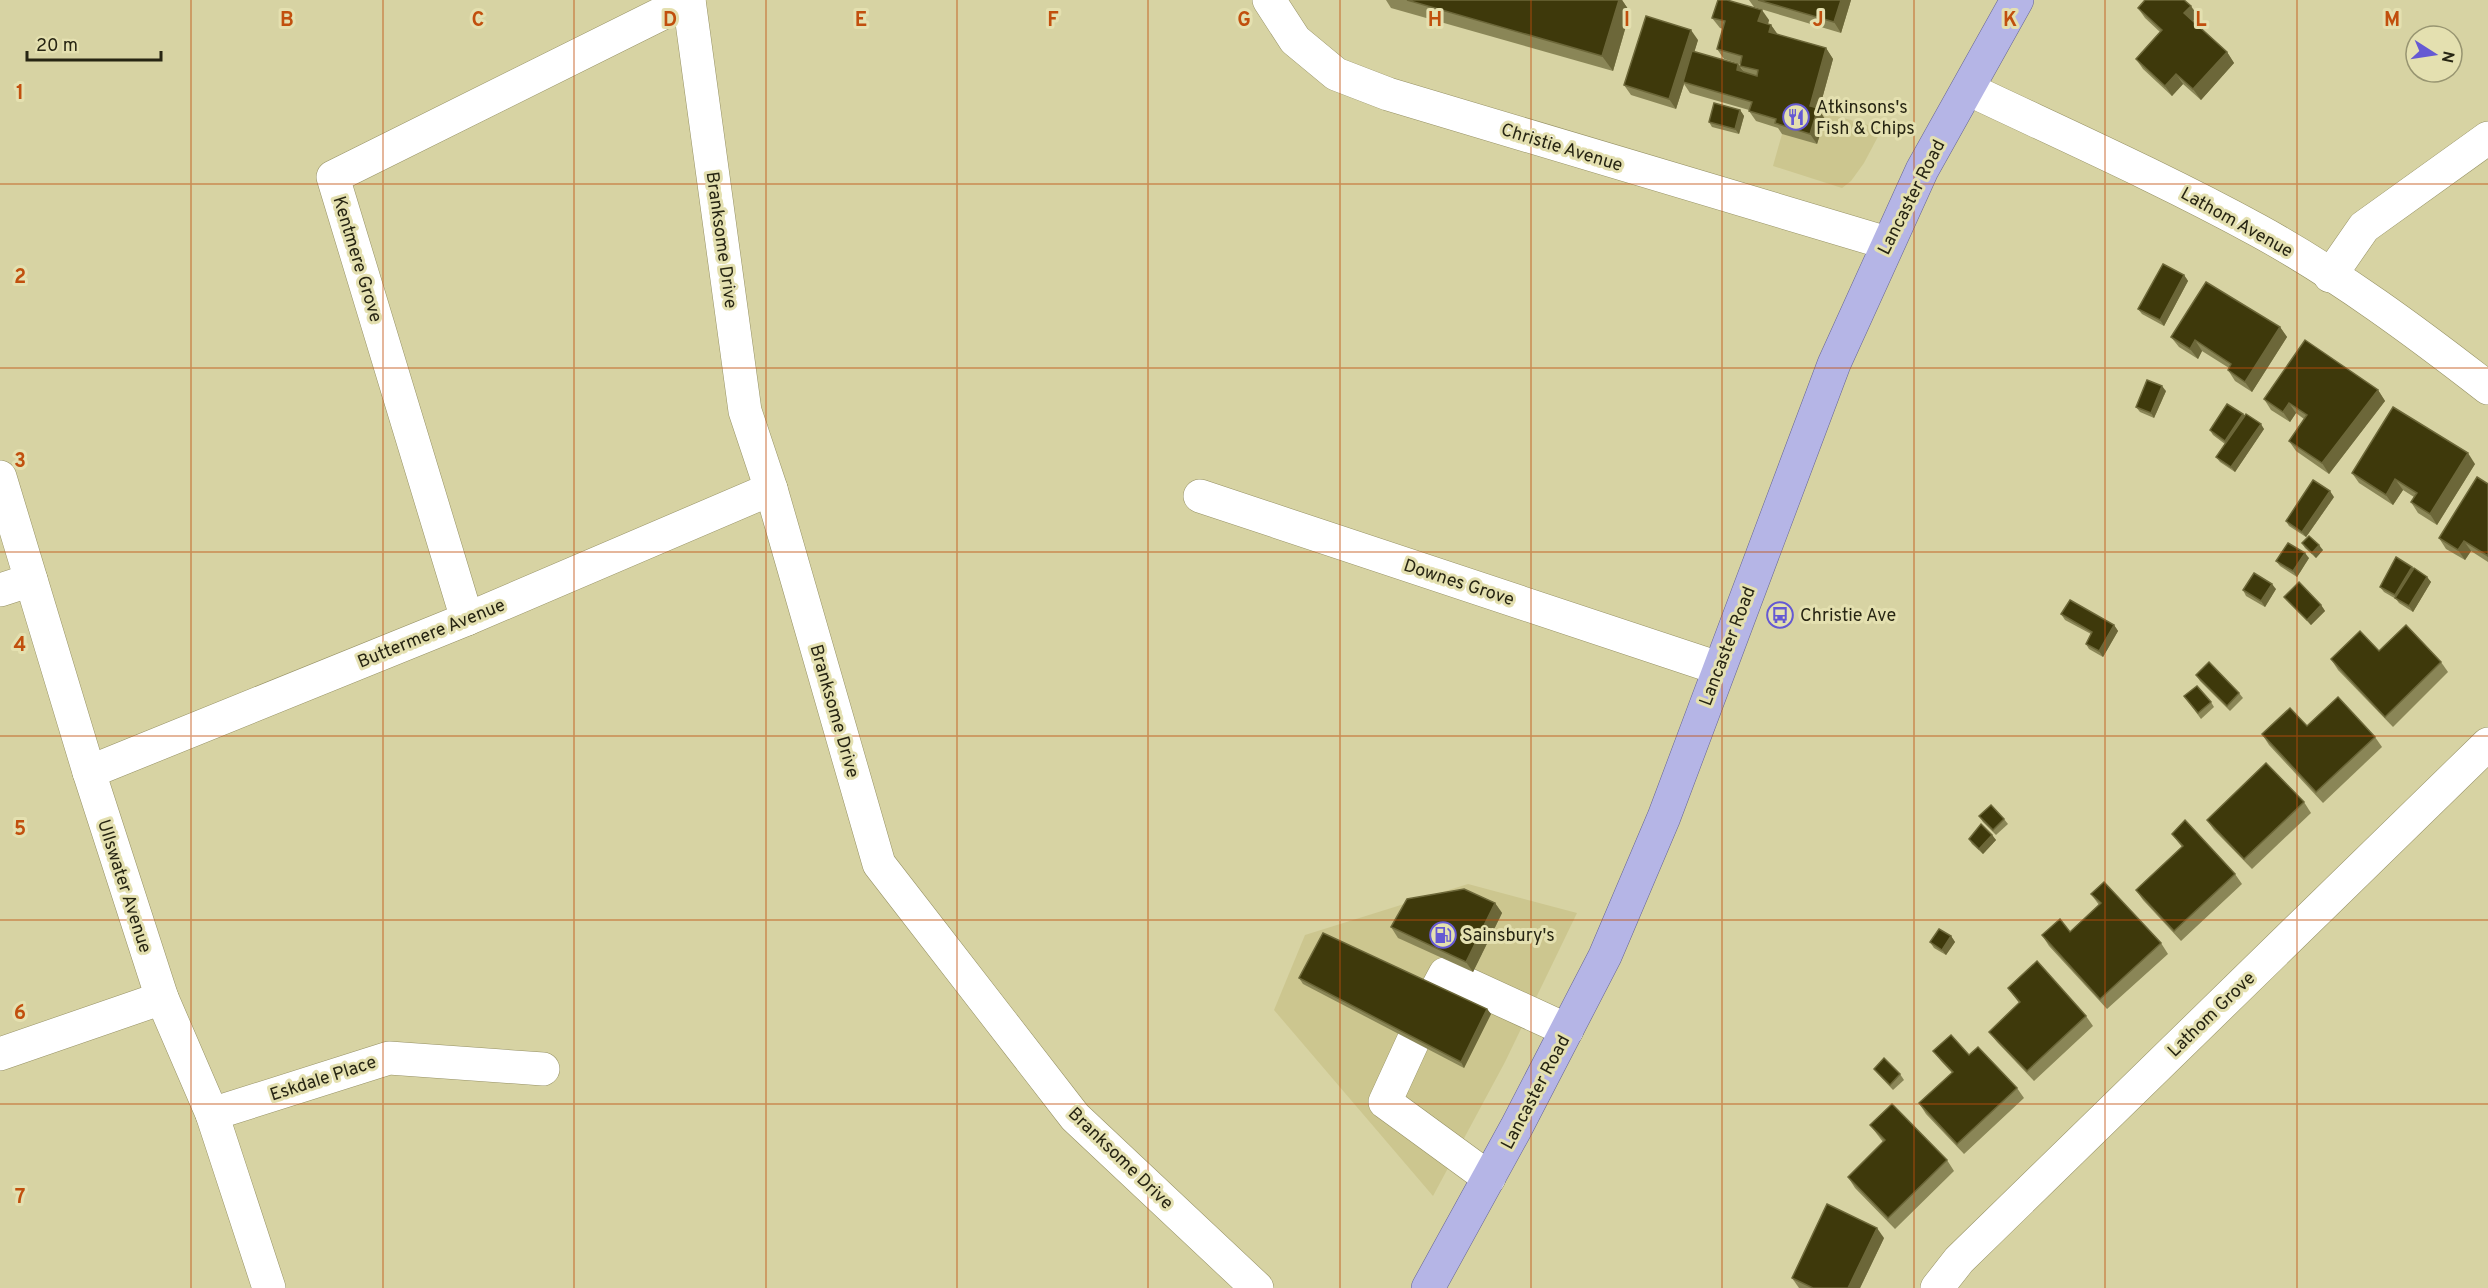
<svg xmlns="http://www.w3.org/2000/svg" width="2488" height="1288" viewBox="0 0 2488 1288" font-family="Overpass,sans-serif">
<style>
.built{fill:#ccc68f}
.lines{fill:none;stroke-linecap:round;stroke-linejoin:round}
.minor-casing{stroke:#969164;stroke-width:34}
.major-casing{stroke:#636292;stroke-width:34}
.minor{stroke:#fff;stroke-width:33}
.major{stroke:#b5b5e6;stroke-width:33}
.wall{fill:#8a8657}
.shaded-wall{fill:#6c6739}
.building{fill:#3e390b;stroke:#6c6739;stroke-width:1.5}
.grid{fill:none;stroke:#c14f0d;stroke-width:1.5;stroke-opacity:0.55}
.labels{text-anchor:middle;stroke-width:6;stroke-linejoin:round;paint-order:stroke}
.poi-label{font-size:18px;fill:#272513;stroke:#e4e0b0;text-anchor:start}
.street-label{font-size:18px;fill:#272513;stroke:#e4e0b0}
.grid-label{font-size:20px;text-anchor:middle;font-weight:bold;fill:#c14f0d;stroke:#e4e0b0;stroke-width:6;stroke-linejoin:round;paint-order:stroke}
</style>
<rect width="100%" height="100%" fill="#d7d3a3"/>
<g class="built">
<polygon points="1819,111 1882,129 1864,163 1851,181 1842,188 1773,166 1782,134"/>
<polygon points="1468,884 1577,913 1505,1062 1433,1196 1274,1010 1305,935"/>
</g>
<g class="lines">
<g class="minor-casing">
<g id="minor">
<polyline points="689,0 745,411 771,489 879,864 1075,1117 1257,1288"/>
<polyline points="1269,0 1295,40 1336,74 1388,94 1887,243"/>
<path d="M1968 89C2065 135 2164 179 2259 231 2339 275 2416 332 2488 388"/>
<polyline points="2330,276 2364,227 2488,138"/>
<polyline points="0,477 89,772 162,998 212,1114 269,1288"/>
<polyline points="1200,496 1718,668"/>
<polyline points="0,590 31,580"/>
<polyline points="467,619 333,177 689,0"/>
<polyline points="89,772 467,619 771,489"/>
<polyline points="1437,989 1445,974 1567,1030"/>
<polyline points="1413,1041 1385,1102 1489,1178"/>
<polyline points="0,1054 162,998"/>
<polyline points="212,1114 389,1058 543,1069"/>
<polyline points="1937,1288 1959,1260 2488,744"/>
</g>
</g>
<g class="major-casing">
<polyline id="major" points="1428,1288 1516,1128 1605,956 1664,817 1834,364 1922,170 2017,0"/>
</g>
<use href="#minor" class="minor"/>
<use href="#major" class="major"/>
</g>
<g class="wall">
<polygon points="1386,0 1622,0 1630,12 1613,71 1391,8"/>
<polygon points="1749,0 1851,0 1841,33 1754,7"/>
<polygon points="2138,8 2198,16 2193,21 2227,52 2234,63 2201,100 2183,84 2172,96 2143,69 2136,59 2160,32 2145,18"/>
<polygon points="1712,18 1769,20 1768,24 1771,25 1778,35 1826,48 1833,59 1819,110 1825,119 1817,144 1782,134 1778,128 1756,121 1749,111 1749,110 1690,93 1684,84 1676,109 1631,95 1624,85 1698,40 1694,52 1738,64 1744,72 1740,66 1740,64 1724,59 1717,49 1723,29 1720,28"/>
<polygon points="1740,110 1744,116 1739,134 1712,127 1709,122"/>
<polygon points="2184,275 2188,281 2164,326 2142,314 2138,309"/>
<polygon points="2280,327 2287,337 2252,392 2235,381 2228,370 2229,368 2202,351 2198,359 2179,347 2171,337"/>
<polygon points="2378,390 2385,401 2329,474 2296,451 2289,441 2304,419 2296,413 2290,422 2271,410 2264,399"/>
<polygon points="2166,391 2154,418 2140,412 2136,407"/>
<polygon points="2243,414 2264,429 2235,472 2220,462 2216,457 2225,444 2213,435 2210,430"/>
<polygon points="2475,464 2437,525 2418,513 2411,502 2414,497 2403,490 2393,505 2359,483 2352,473"/>
<polygon points="2488,484 2488,562 2471,551 2465,560 2446,549 2439,538"/>
<polygon points="2334,497 2306,537 2289,526 2286,521"/>
<polygon points="2302,543 2323,550 2316,558 2305,548"/>
<polygon points="2309,558 2297,577 2280,566 2276,561"/>
<polygon points="2412,567 2413,569 2427,577 2431,582 2413,612 2399,603 2396,599 2384,592 2380,587"/>
<polygon points="2276,589 2265,607 2246,596 2243,590"/>
<polygon points="2284,597 2321,605 2325,611 2311,625 2288,602"/>
<polygon points="2061,614 2114,625 2118,631 2103,657 2089,649 2086,644 2091,634 2065,620"/>
<polygon points="2379,651 2441,662 2448,672 2393,727 2338,670 2331,659"/>
<polygon points="2196,675 2239,693 2243,698 2230,711 2200,681"/>
<polygon points="2184,696 2211,702 2214,707 2201,719"/>
<polygon points="2307,726 2375,737 2382,747 2323,803 2269,745 2262,734"/>
<polygon points="2304,802 2311,813 2252,869 2214,830 2207,820"/>
<polygon points="1979,816 2004,819 2008,824 1996,835 1983,822"/>
<polygon points="2172,834 2235,874 2242,884 2181,941 2143,900 2136,890 2182,847"/>
<polygon points="1992,835 1996,840 1983,854 1972,844 1969,839"/>
<polygon points="2091,894 2161,943 2168,954 2107,1009 2049,946 2042,935 2070,932 2099,905"/>
<polygon points="1495,903 1502,913 1473,972 1398,938 1391,927"/>
<polygon points="1951,936 1955,942 1946,955 1934,948 1930,942"/>
<polygon points="1299,978 1487,1009 1491,1014 1464,1068 1303,984"/>
<polygon points="2008,988 2086,1016 2093,1026 2034,1081 1997,1042 1989,1032 2019,1003"/>
<polygon points="1933,1051 1969,1055 2017,1088 2024,1098 1964,1154 1926,1114 1919,1103 1952,1073 1941,1061"/>
<polygon points="1874,1069 1900,1074 1904,1080 1893,1090 1878,1074"/>
<polygon points="1870,1125 1947,1160 1954,1171 1895,1229 1855,1188 1848,1177 1883,1142"/>
<polygon points="1884,1238 1860,1288 1799,1288 1792,1278"/>
</g>
<g class="shaded-wall">
<polygon points="1619,0 1622,0 1630,12 1613,71 1602,56"/>
<polygon points="1841,0 1851,0 1841,33 1834,22"/>
<polygon points="2191,6 2198,16 2191,23 2184,13"/>
<polygon points="1762,10 1769,20 1766,31 1758,21"/>
<polygon points="1771,25 1778,35 1769,32"/>
<polygon points="1691,30 1698,40 1685,83 1683,82 1684,84 1676,109 1669,99"/>
<polygon points="1826,48 1833,59 1819,110 1825,119 1817,144 1810,134 1810,106"/>
<polygon points="2227,52 2234,63 2201,100 2193,89"/>
<polygon points="1738,64 1746,75 1737,70"/>
<polygon points="2176,74 2183,84 2172,96 2165,86"/>
<polygon points="1740,110 1744,116 1739,134 1735,129"/>
<polygon points="2184,275 2188,281 2164,326 2160,320"/>
<polygon points="2280,327 2287,337 2252,392 2245,382"/>
<polygon points="2195,340 2202,351 2198,359 2190,349"/>
<polygon points="2162,386 2166,391 2154,418 2151,413"/>
<polygon points="2378,390 2385,401 2329,474 2322,463"/>
<polygon points="2289,403 2296,413 2290,422 2283,412"/>
<polygon points="2243,414 2247,420 2229,446 2225,441"/>
<polygon points="2261,424 2264,429 2235,472 2231,467"/>
<polygon points="2468,453 2475,464 2437,525 2430,514"/>
<polygon points="2395,479 2403,490 2393,505 2386,495"/>
<polygon points="2330,491 2334,497 2306,537 2302,532"/>
<polygon points="2464,541 2471,551 2465,560 2458,550"/>
<polygon points="2319,545 2323,550 2316,558 2312,553"/>
<polygon points="2305,553 2309,558 2297,577 2293,571"/>
<polygon points="2412,567 2416,572 2399,601 2395,595"/>
<polygon points="2427,577 2431,582 2413,612 2409,606"/>
<polygon points="2272,584 2276,589 2265,607 2261,601"/>
<polygon points="2321,605 2325,611 2311,625 2307,620"/>
<polygon points="2114,625 2118,631 2103,657 2099,651"/>
<polygon points="1992,835 1996,840 1983,854 1979,849"/>
<polygon points="1495,903 1502,913 1473,972 1466,962"/>
<polygon points="1951,936 1955,942 1946,955 1942,950"/>
<polygon points="1487,1009 1491,1014 1464,1068 1461,1062"/>
<polygon points="1877,1228 1884,1238 1860,1288 1848,1288"/>
</g>
<g class="building">
<polygon points="1407,0 1619,0 1602,56"/>
<polygon points="1718,0 1727,0 1762,10 1758,21 1771,25 1769,32 1826,48 1810,106 1818,108 1810,134 1775,123 1776,119 1749,111 1752,102 1683,82 1692,51 1738,64 1737,70 1757,76 1758,70 1740,66 1742,56 1717,49 1725,21 1712,18"/>
<polygon points="1758,0 1841,0 1834,22"/>
<polygon points="2145,0 2184,0 2191,6 2184,13 2227,52 2193,89 2176,74 2165,86 2136,59 2162,30 2138,8"/>
<polygon points="1646,16 1691,30 1669,99 1624,85"/>
<polygon points="1714,103 1740,110 1735,129 1709,122"/>
<polygon points="2163,264 2184,275 2160,320 2138,309"/>
<polygon points="2206,282 2280,327 2245,382 2228,370 2231,364 2195,340 2190,349 2171,337"/>
<polygon points="2305,340 2378,390 2322,463 2289,441 2307,415 2289,403 2283,412 2264,399"/>
<polygon points="2147,380 2162,386 2151,413 2136,407"/>
<polygon points="2227,404 2243,414 2225,441 2210,430"/>
<polygon points="2393,407 2468,453 2430,514 2411,502 2417,493 2395,479 2386,495 2352,473"/>
<polygon points="2246,414 2261,424 2231,467 2216,457"/>
<polygon points="2477,477 2488,484 2488,556 2464,541 2458,550 2439,538"/>
<polygon points="2313,480 2330,491 2302,532 2286,521"/>
<polygon points="2309,536 2319,545 2312,553 2302,543"/>
<polygon points="2288,543 2305,553 2293,571 2276,561"/>
<polygon points="2396,557 2412,567 2395,595 2380,587"/>
<polygon points="2414,568 2427,577 2409,606 2395,598"/>
<polygon points="2254,573 2272,584 2261,601 2243,590"/>
<polygon points="2299,582 2321,605 2307,620 2284,597"/>
<polygon points="2070,600 2114,625 2099,651 2086,644 2092,632 2061,614"/>
<polygon points="2406,625 2441,662 2385,717 2331,659 2360,631 2379,651"/>
<polygon points="2209,662 2239,693 2227,706 2196,675"/>
<polygon points="2197,686 2211,702 2198,713 2184,696"/>
<polygon points="2338,697 2375,737 2316,792 2262,734 2290,708 2307,726"/>
<polygon points="2266,763 2304,802 2244,859 2207,820"/>
<polygon points="1991,805 2004,819 1993,830 1979,816"/>
<polygon points="2185,820 2235,874 2174,931 2136,890 2183,846 2172,834"/>
<polygon points="1981,824 1992,835 1979,849 1969,839"/>
<polygon points="2104,882 2161,943 2100,999 2042,935 2060,919 2070,932 2101,903 2091,894"/>
<polygon points="1464,889 1495,903 1466,962 1391,927 1407,899"/>
<polygon points="1939,929 1951,936 1942,950 1930,942"/>
<polygon points="1323,933 1487,1009 1461,1062 1299,978"/>
<polygon points="2037,961 2086,1016 2027,1071 1989,1032 2020,1002 2008,988"/>
<polygon points="1951,1035 1969,1055 1978,1047 2017,1088 1957,1144 1919,1103 1953,1072 1933,1051"/>
<polygon points="1884,1058 1900,1074 1890,1085 1874,1069"/>
<polygon points="1892,1104 1947,1160 1888,1218 1848,1177 1885,1140 1870,1125"/>
<polygon points="1827,1204 1877,1228 1848,1288 1813,1288 1792,1278"/>
</g>
<path class="grid" d="M191 0V1288M383 0V1288M574 0V1288M766 0V1288M957 0V1288M1148 0V1288M1340 0V1288M1531 0V1288M1722 0V1288M1914 0V1288M2105 0V1288M2297 0V1288M0 184H2488M0 368H2488M0 552H2488M0 736H2488M0 920H2488M0 1104H2488"/>
<defs>
<g id="restaurant-ring" transform="scale(1.35)"><circle r="9.5" fill="#e4e0b0" stroke="#6559d3" stroke-width="1.5"/><path d="M-5-6h1v4h1v-4h1v4h1v-4h1v5L-1.5 .5V6h-2V.5L-5-1ZM5-6V6H3V1.5H1.5Q1.5-4 5-6Z" fill="#6559d3"/></g>
<g id="bus-ring" transform="scale(1.35)"><circle r="9.5" fill="#e4e0b0" stroke="#6559d3" stroke-width="1.5"/><path d="M-5-6H5V4H4V6H2V4H-2V6H-4V4H-5ZM-3.5-4V0h7V-4ZM-3.5 1.2v1.5H-2V1.2ZM2 1.2v1.5H3.5V1.2Z" fill="#6559d3"/></g>
<g id="fuel-ring" transform="scale(1.35)"><circle r="9.5" fill="#e4e0b0" stroke="#6559d3" stroke-width="1.5"/><path d="M-5.5-6h7V0h2V4h1.3V-2.5L3-4.5l.8-.8L6-3V5H2.5V1h-1V6h-7ZM-4.2-4.7v3.2H.2V-4.7Z" fill="#6559d3"/></g>
</defs>
<g fill-rule="evenodd">
<use href="#restaurant-ring" x="1796" y="117"/>
<use href="#bus-ring" x="1780" y="615"/>
<use href="#fuel-ring" x="1443" y="935"/>
</g>
<g class="labels">
<g class="poi-label">
<text x="1816" y="113">Atkinsons's<tspan x="1816" dy="21">Fish &amp; Chips</tspan></text>
<text x="1800" y="621">Christie Ave</text>
<text x="1462" y="941">Sainsbury's</text>
</g>
<g class="street-label">
<text transform="translate(1562 147) rotate(17)" y="6">Christie Avenue</text>
<text transform="translate(1911 197) rotate(-63)" y="6">Lancaster Road</text>
<text transform="translate(2237 222) rotate(29)" y="6">Lathom Avenue</text>
<text transform="translate(722 240) rotate(82)" y="6">Branksome Drive</text>
<text transform="translate(358 259) rotate(73)" y="6">Kentmere Grove</text>
<text transform="translate(1459 582) rotate(18)" y="6">Downes Grove</text>
<text transform="translate(431 633) rotate(-22)" y="6">Buttermere Avenue</text>
<text transform="translate(1727 646) rotate(-69)" y="6">Lancaster Road</text>
<text transform="translate(835 711) rotate(74)" y="6">Branksome Drive</text>
<text transform="translate(125 886) rotate(72)" y="6">Ullswater Avenue</text>
<text transform="translate(2211 1014) rotate(-44)" y="6">Lathom Grove</text>
<text transform="translate(323 1078) rotate(-18)" y="6">Eskdale Place</text>
<text transform="translate(1535 1092) rotate(-62)" y="6">Lancaster Road</text>
<text transform="translate(1121 1158) rotate(44)" y="6">Branksome Drive</text>
</g>
</g>
<g class="grid-label">
<text x="287" y="26">B</text>
<text x="478" y="26">C</text>
<text x="670" y="26">D</text>
<text x="861" y="26">E</text>
<text x="1053" y="26">F</text>
<text x="1244" y="26">G</text>
<text x="1435" y="26">H</text>
<text x="1627" y="26">I</text>
<text x="1818" y="26">J</text>
<text x="2010" y="26">K</text>
<text x="2201" y="26">L</text>
<text x="2392" y="26">M</text>
<text x="20" y="99">1</text>
<text x="20" y="283">2</text>
<text x="20" y="467">3</text>
<text x="20" y="651">4</text>
<text x="20" y="835">5</text>
<text x="20" y="1019">6</text>
<text x="20" y="1203">7</text>
</g>
<g transform="translate(2434 54) rotate(102)"><circle r="28" fill="#e4e0b0" stroke="#989571" stroke-width="1.5"/>
<path d="M0-4.5L10 22L0 15L-10 22Z" fill="#6559d3"/>
<text y="-9" font-size="16" font-weight="bold" text-anchor="middle" fill="#272513">N</text>
</g>
<path d="M27 51v9h134v-9" fill="none" stroke="#272513" stroke-width="3"/>
<text x="36" y="51" font-size="18" fill="#272513" stroke="#e4e0b0" stroke-width="4.5" paint-order="stroke">20 m</text>
</svg>
